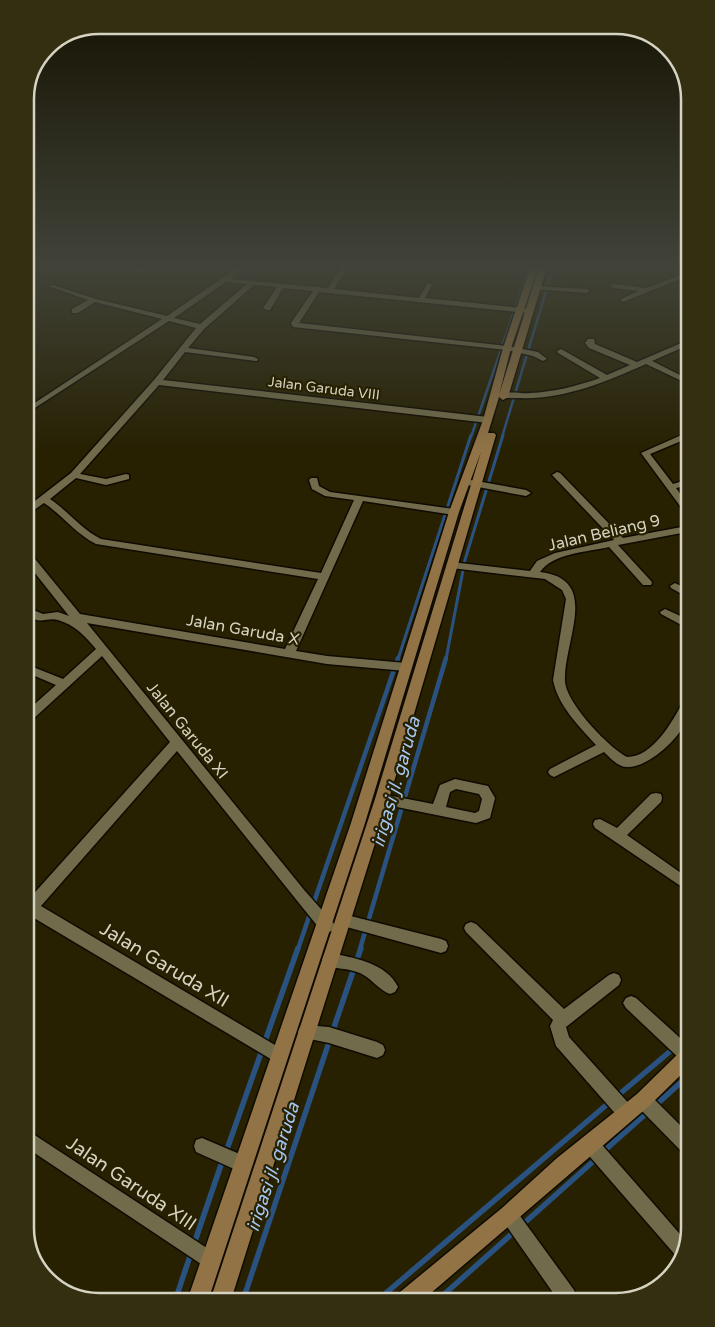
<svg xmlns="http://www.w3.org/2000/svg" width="715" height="1327" viewBox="0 0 715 1327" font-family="'Varela Round',sans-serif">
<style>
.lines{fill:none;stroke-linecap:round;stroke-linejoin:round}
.stream-far3{stroke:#2a5281;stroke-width:2.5}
.stream-far2{stroke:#2a5281;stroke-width:3}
.stream-far1{stroke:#2a5281;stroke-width:4.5}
.stream{stroke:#2a5281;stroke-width:5.5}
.street-casing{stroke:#0f0b00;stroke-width:3}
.secondary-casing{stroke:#0f0b00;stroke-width:3}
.street{fill:#716b4b;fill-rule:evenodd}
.secondary{fill:#917346;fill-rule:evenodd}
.labels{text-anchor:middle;stroke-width:4.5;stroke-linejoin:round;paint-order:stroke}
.far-street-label{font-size:14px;fill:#d5d3c1;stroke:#272102}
.street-label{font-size:16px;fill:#d5d3c1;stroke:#272102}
.water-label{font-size:18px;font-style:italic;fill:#a4c7f2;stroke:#272102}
.near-street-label{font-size:19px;fill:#d5d3c1;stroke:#272102}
.rim{fill:none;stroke:#d5d3c1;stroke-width:2.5}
</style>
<rect width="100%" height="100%" fill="#272102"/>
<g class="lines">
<g class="stream-far3">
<polyline points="471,437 530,265"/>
<polyline points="502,437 554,265"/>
</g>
<g class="stream-far2">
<polyline points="398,659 471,435"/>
<polyline points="446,659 465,560 503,435"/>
</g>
<g class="stream-far1">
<polyline points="313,905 398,658"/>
<polyline points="298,949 311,911"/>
<polyline points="360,949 446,658"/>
</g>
<g class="stream">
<polyline points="332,1033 361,948"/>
<polyline points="264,1044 298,948"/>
<polyline points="679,1044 689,1035"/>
<polyline points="616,1097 674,1048"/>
<polyline points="656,1105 689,1075"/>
<polyline points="604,1151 649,1111"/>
<polyline points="226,1152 262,1050"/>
<polyline points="522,1225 597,1158"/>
<polyline points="194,1244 223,1159"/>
<polyline points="440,1298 515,1231"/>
<polyline points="379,1299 611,1101"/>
<polyline points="243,1300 330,1039"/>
<polyline points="175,1301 191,1253"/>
</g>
<g class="street-casing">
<g id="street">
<path d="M122 265 140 269 151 265H159C148 274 133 275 122 265Z"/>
<path d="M241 265H249L231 279 328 288 342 265H349L334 289 419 298 427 284 429 283 432 285 425 298 531 309V313H528L319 292 299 323 507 346 538 352 547 359 543 361 533 356 507 350 293 327 291 323 313 291 283 288 270 310H267L263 308 277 287 254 285 204 329 188 348 254 357 258 359 257 361 185 352 163 380 488 417 492 420 488 423 159 385 80 474 106 479 126 474 129 475V479L106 485 76 478 50 499C68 511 82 530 101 539L321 573 354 500 325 496 312 489 309 480 311 478H317L319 486 330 492 454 509 459 512 454 515 363 501 296 651 327 656 406 663 410 664 412 667 410 670 406 671 327 664 87 623 305 891 336 926 334 930 329 932 319 928 177 751 41 906 285 1051 287 1056 285 1061 279 1064 29 915V899L170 742 102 656 32 720 28 721V710L56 685 28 673V665L63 679 96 649C85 636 75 625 58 620 47 617 38 626 28 614L29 612 33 610 43 614 58 612 69 616 27 563V553L31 554 80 614 285 649 318 579 96 544C76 534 62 515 44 503L27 515V507L71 473 154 380 196 328 169 321 27 413V408L162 319 95 302 78 313H72V309L88 300 48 286 53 285 96 299 167 316ZM226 282 247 284 200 324 174 318Z"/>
<polygon points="685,273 685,277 623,302 621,301 621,299 639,291 613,288 610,286 613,284 647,288"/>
<polygon points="536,286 587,289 590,291 587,293 534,289 533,288"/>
<path d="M588 339H594L595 344 637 362 686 341V346L652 361 686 378V383L646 364C606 382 563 400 518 398 511 398 504 399 499 395 506 390 521 394 530 393 554 392 577 386 600 378L558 353 557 351 561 349 607 375 630 365 589 348 585 343Z"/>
<polygon points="686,433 686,439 650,454 673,484 686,480 686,486 676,488 686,502 686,511 683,510 641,453"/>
<path d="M557 472 560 473 623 538 687 526V532L618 545 651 581 652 583 651 585H643L609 547C588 552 553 553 540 572 602 579 563 642 565 681 566 703 608 747 627 757 653 757 672 722 683 702L687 701C687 705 688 712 687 716 684 736 647 769 626 767 617 766 610 758 604 752L554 777 550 775 548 772 550 769 596 745C579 726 558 706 553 680L566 599 562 590 545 579 451 568 446 565 451 562 530 571 537 561 555 553 614 540 554 477 552 475Z"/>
<polygon points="465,479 526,490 531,493 526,496 462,484 460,482"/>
<polygon points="675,583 687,589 687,597 671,588 670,586"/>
<polygon points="665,609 687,619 687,628 661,614 660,612"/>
<path d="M455 779 488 786 495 798 490 818 476 823 382 804 377 803 376 799 377 795 382 794 433 804 440 785ZM456 789 479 794 482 799 479 811 475 813 446 807 450 792Z"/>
<polygon points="656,793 661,794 662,798 661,802 627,835 688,878 688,891 595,828 593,824 595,820 600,819 617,828 651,794"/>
<polygon points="343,914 441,939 446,941 448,946 446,951 441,953 343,926 338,924 336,920 338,916"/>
<polygon points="471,922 476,924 564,1009 609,975 614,973 619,975 621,980 619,985 566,1027 569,1037 632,1107 634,1113 632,1119 626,1121 620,1119 556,1046 550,1026 553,1020 466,932 464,928 466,924"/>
<path d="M329 953C352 957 387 963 398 987L395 992 390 994C379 990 371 978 360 973 348 968 335 969 324 965L322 960 324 955Z"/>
<polygon points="631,996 636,998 689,1046 689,1063 682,1061 626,1008 623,1003 626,998"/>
<polygon points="306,1025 329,1027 377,1042 383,1045 385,1050 383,1055 377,1058 329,1043 300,1037 298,1032 300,1027"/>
<polygon points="643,1092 649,1094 690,1135 690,1156 684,1154 637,1106 635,1100 637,1094"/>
<polygon points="30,1132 216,1254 219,1260 216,1266 210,1269 204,1266 30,1150"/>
<polygon points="590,1136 596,1138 686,1241 681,1259 677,1257 584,1150 582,1144 584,1138"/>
<polygon points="202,1138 249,1158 252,1164 249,1170 243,1173 196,1152 194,1146 196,1140"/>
<polygon points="509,1206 515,1209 574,1290 576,1297 556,1297 503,1221 500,1215 503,1209"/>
</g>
</g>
<g class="secondary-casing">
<g id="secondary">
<polygon points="531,265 539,265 511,348 499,395 538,270 542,268 546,270 508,397 503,400 499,397 488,433 494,433 496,435 389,799 231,1300 210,1301 375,799 481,452 459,512 365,823 208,1301 187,1301 351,823 449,512 483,420 503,348"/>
<polygon points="689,1046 689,1067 649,1106 424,1299 397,1299 400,1292 502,1208 557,1158 637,1094 683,1049"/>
</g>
</g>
<use href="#street" class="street"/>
<use href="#secondary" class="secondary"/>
</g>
<linearGradient id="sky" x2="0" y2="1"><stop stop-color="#151201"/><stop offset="0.59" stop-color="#414339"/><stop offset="1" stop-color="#414339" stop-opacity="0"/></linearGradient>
<rect width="715" height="451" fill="url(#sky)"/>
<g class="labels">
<g class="far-street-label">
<text transform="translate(324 388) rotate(7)" y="5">Jalan Garuda VIII</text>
</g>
<g class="street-label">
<text transform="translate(604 532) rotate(-13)" y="6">Jalan Beliang 9</text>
<text transform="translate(243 629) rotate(10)" y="6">Jalan Garuda X</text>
<text transform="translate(188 730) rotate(51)" y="6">Jalan Garuda XI</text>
</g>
<g class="water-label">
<text transform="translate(396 782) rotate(-74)" y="6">irigasi jl. garuda</text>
<text transform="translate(273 1167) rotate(-72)" y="6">irigasi jl. garuda</text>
</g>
<g class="near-street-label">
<text transform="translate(165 964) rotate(31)" y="7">Jalan Garuda XII</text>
<text transform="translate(132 1183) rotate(34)" y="7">Jalan Garuda XIII</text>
</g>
</g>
<path d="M0 0H715V1327H0ZM99 34H616A65 65 0 0 1 681 99V1228A65 65 0 0 1 616 1293H99A65 65 0 0 1 34 1228V99A65 65 0 0 1 99 34Z" fill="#352f11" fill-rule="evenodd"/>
<path class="rim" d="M99 34H616A65 65 0 0 1 681 99V1228A65 65 0 0 1 616 1293H99A65 65 0 0 1 34 1228V99A65 65 0 0 1 99 34Z"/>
</svg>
